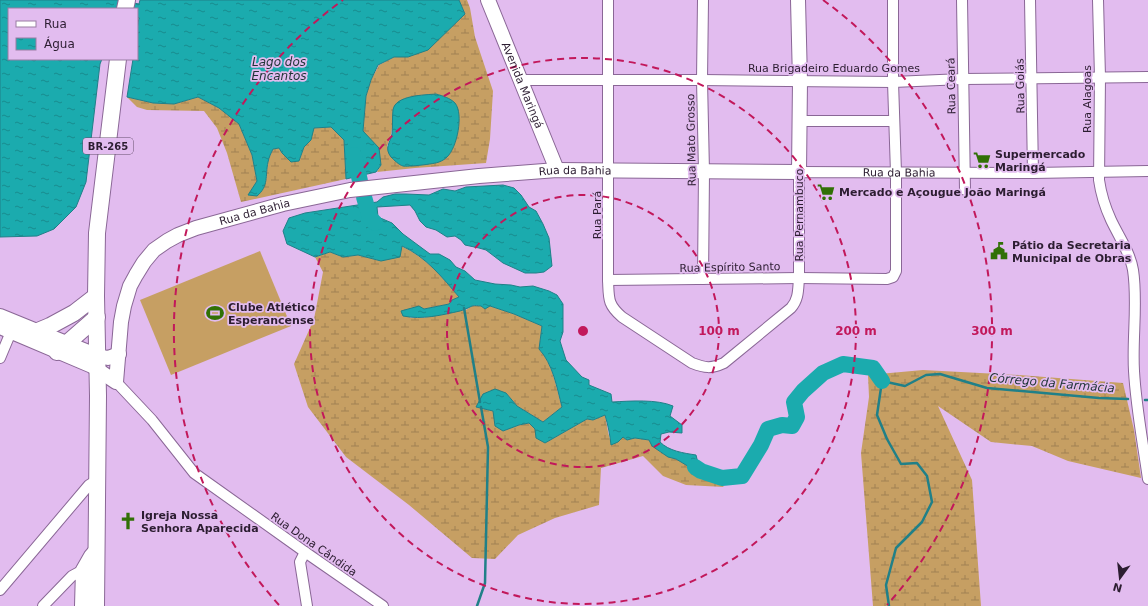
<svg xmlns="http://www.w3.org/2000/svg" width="1148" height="606" viewBox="0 0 1148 606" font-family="'DejaVu Sans',sans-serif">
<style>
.grass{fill:#c69f63}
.wetland{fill:url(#wetland-marsh);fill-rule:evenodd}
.water{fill:url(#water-ripples);stroke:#208088}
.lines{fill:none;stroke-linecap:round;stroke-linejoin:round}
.stream{stroke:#208088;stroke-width:2.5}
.river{stroke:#1babae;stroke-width:16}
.street-casing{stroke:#8a6796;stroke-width:12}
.secondary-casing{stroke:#8a6796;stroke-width:16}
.primary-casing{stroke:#8a6796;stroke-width:18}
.street{stroke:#fff;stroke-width:10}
.secondary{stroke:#fff;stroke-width:14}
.primary{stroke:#fff;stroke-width:16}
.ring{fill:none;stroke:#c2185b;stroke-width:2;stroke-dasharray:7 5}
.labels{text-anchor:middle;stroke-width:3.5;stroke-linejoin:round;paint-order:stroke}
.shield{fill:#e2bcef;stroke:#634d6a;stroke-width:1}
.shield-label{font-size:10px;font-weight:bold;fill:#2c1d31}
.street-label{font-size:11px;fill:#2c1d31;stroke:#e2bcef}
.poi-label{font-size:11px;font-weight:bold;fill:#2c1d31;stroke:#e2bcef;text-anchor:start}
.water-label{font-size:12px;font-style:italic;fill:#1e3435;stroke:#e2bcef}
.centre{fill:#c2185b;stroke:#e2bcef;stroke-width:2}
.ring-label{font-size:12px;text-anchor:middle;font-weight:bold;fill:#c2185b;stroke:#e2bcef;stroke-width:3.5;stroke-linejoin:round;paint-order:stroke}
</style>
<defs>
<pattern id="wetland-marsh" width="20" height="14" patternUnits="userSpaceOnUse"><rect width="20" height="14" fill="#c69f63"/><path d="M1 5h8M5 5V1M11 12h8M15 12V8" fill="none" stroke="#a18152"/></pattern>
<pattern id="water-ripples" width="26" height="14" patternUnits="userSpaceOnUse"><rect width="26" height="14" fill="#1babae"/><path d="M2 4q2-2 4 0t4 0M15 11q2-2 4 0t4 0" fill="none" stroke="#188b8e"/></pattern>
</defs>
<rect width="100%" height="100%" fill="#e2bcef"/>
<polygon class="grass" points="260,251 291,326 171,375 140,300"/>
<g class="wetland">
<path d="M459 0H467L470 8 475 37 493 91 490 139 486 163 415 168 377 172 381 165 363 131 366 96 371 80 379 65 394 57H408L450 28 465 14ZM393 108 426 164 402 166 387 146C393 133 393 121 393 108Z"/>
<polygon points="127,97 153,103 174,104 198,97 219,108 239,124 252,155 257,181 249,195 266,180 268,160 273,149 279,148 282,153 299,161 304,147 311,140 313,128 331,127 344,140 346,179 241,202 227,153 217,128 204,111 147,110 137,107"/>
<path d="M401 246C426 257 442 277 459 297L449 304 424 309 402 311 411 318H422L459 311 466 310 472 306H490L514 314 542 326 539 349C553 364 556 387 562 407L543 422 517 406 506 393 476 407 493 411 503 431 519 425 529 423 535 429 545 443 587 419 593 420 605 415C607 423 607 431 610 439L618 442 623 437 627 440 635 438 649 440C656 451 665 455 676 459 684 463 690 468 697 472 709 478 714 478 724 487L686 485 663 476 643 456 601 468 599 505 555 518 518 535 495 559 472 558 409 505 346 457 308 407 294 364 314 319 323 272 315 257 330 252 343 257 358 255 381 261Z"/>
<polygon points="923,370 1019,375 1123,383 1134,430 1141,478 1068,461 1032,446 991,442 938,406 972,480 981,606 873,606 861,453 869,397 868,375"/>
</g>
<g class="water">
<path d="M0 0H118L139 4 140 0H459L465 14 428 50 408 57H394L378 65 371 80 366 96 363 131 379 148 381 165 376 172 346 179 344 140 331 127 314 128 311 140 304 147 299 161 291 162 282 153 279 148 273 149C271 153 269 157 268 162 265 176 269 186 257 196L248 195 257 181 252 155 239 124 219 108 198 97 174 104 153 103 127 97 133 59H137V29L139 18 137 17V9H9V59H102L100 64 86 182 76 207 54 229 37 236 0 237Z"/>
<path d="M436 94C443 96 450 98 455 103 464 114 457 148 447 157 445 159 442 161 439 162 435 164 407 167 403 166 399 165 394 160 391 157 384 148 390 143 392 134 393 126 392 118 393 110 395 95 425 95 436 94Z"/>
<path d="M503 185 514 188 521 195 529 207 536 211 543 224 549 238 552 266 544 272 536 273H525L503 263 486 250 479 248 465 245 461 240 455 236 447 237 436 230 426 227 420 221 415 211 410 205 377 207 378 217 392 223 403 234 430 254H439L450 260 456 267 465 271 475 280 495 284 511 285 520 287 533 286 549 291 557 295 563 304V332L560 341 566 360 582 377 589 380V385L611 394 612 402C630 401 657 399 673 406L670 416 682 425V433L669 432 661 434 660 442C669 451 683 453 696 455L698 463 714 470 716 479 696 471 676 459 668 457 652 446 649 440 635 438 627 440 623 437 618 442 611 445C610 435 608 425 605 415L593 420 587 419 545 443 536 438 535 429 529 423 519 425 503 431 495 426 493 411 476 407 483 394 495 389 506 393 517 406 543 422 562 407C557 388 553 364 539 349L542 326 514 314 490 306 485 309 481 306C478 306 475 305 472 306 468 308 464 310 460 311 442 315 422 320 403 316L401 311 419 306 424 309 449 304 452 300 459 297C442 277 426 257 402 246L400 257 381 261 358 255 343 257 330 252 315 257 287 244 283 231 289 218 305 213 377 202 383 197 395 194H406L429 195 443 189 455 191 466 187Z"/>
</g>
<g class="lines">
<g class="stream">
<polyline points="464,308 480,402"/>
<polyline points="1145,400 1148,400"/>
<polyline points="477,606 485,583 488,447 481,407"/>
<polyline points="889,606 886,585 896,548 922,522 932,502 927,476 917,463 901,464 887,439 877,415 882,381 905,386 926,375 940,374 987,388 1099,398 1128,399"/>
</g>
<g class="river">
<polyline points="354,155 360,181"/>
<polyline points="364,197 370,218 375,223"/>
<polyline points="695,467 701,471 722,478 742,476 761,445 768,429 782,425 792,426 797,417 794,402 803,391 823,373 843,364 873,368 882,381"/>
</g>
<g class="street-casing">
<g id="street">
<path id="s1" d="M608 0V280C609 298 607 304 622 317L692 363C705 368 711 369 724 363L791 308C799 299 798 289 799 278V172L1033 173 1148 171"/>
<polyline points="703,0 702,80 704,172 703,279"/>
<polyline points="962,0 965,190"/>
<polyline points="1030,0 1033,173"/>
<path d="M1098 0 1100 77 1099 180C1101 194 1105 207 1111 220 1119 237 1130 252 1133 270 1138 302 1132 338 1134 371 1136 407 1143 443 1148 479"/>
<polyline points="520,80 702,80 893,82 963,79 1148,77"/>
<polyline points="800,121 894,121"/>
<polyline points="608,280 799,278 887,279 893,277 896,271 896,173 893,82 893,0"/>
<polyline points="0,358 13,327"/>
<polyline points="116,382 120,386 152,420 194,473 305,552 383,606"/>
<polyline points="305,552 300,562 307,606"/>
<polyline points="0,590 89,485 97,480"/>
<polyline points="43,606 72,576 83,570"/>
</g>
</g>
<g class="secondary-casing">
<g id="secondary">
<path id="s2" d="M488 0 557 170"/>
<polyline points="0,316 98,356 108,358 119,354"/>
<path id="s3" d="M0 327 92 366 116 382 121 322 124 306 130 286 136 275 144 262 154 250 167 241 178 235 196 228 283 204 350 190 479 176 557 170 799 172 800 81 798 0"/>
<polyline points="82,606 83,570 91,556 97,549"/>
</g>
</g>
<g class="primary-casing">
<g id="primary">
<polyline points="125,9 127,0"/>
<polyline points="38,331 50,326 74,313 96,296"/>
<polyline points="57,352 97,317"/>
<polyline points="96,606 98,396 96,296 97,233 118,59"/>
</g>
</g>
<use href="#street" class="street"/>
<use href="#secondary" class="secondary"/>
<use href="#primary" class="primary"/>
</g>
<g class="ring">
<circle cx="583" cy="331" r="136"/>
<circle cx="583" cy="331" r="273"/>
<path d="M279 605A409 409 0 0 1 343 0M823 0A409 409 0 0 1 887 605"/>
</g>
<defs>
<g id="supermarket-bare" transform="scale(1.38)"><path d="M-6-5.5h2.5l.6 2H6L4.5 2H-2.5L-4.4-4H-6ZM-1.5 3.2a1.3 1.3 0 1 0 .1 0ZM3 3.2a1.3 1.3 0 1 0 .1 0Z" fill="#317006" stroke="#e2bcef" stroke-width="2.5" paint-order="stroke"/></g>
<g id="civic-bare" transform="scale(1.38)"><path d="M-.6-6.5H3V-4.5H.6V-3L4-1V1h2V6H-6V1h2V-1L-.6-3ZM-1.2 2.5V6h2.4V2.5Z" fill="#317006" stroke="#e2bcef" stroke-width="2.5" paint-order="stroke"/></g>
<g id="stadium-bare" transform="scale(1.38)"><path d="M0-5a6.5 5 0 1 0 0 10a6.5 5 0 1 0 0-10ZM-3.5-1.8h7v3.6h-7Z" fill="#317006" stroke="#e2bcef" stroke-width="2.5" paint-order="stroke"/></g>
<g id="church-bare" transform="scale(1.38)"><path d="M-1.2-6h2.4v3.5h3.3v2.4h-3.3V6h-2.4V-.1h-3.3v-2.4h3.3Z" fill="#317006" stroke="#e2bcef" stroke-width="2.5" paint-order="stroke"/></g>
</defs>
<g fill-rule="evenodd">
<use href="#supermarket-bare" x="982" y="160"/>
<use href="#supermarket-bare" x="826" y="192"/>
<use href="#civic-bare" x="999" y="251"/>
<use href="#stadium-bare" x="215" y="313"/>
<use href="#church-bare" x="128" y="521"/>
</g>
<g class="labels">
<rect class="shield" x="83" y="138" width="50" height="16" rx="3"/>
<g class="shield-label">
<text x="108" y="150">BR-265</text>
</g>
<g class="street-label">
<text x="834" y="72">Rua Brigadeiro Eduardo Gomes</text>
<text dy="4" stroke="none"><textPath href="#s2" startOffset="92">Avenida Maringá</textPath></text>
<text transform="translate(951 86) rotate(-91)" y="4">Rua Ceará</text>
<text transform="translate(1020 86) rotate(-91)" y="4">Rua Goiás</text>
<text transform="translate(1087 99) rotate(-90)" y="4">Rua Alagoas</text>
<text transform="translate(691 140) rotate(-91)" y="4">Rua Mato Grosso</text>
<text dy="4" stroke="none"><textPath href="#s3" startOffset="702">Rua da Bahia</textPath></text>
<text dy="4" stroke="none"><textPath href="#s1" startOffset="763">Rua da Bahia</textPath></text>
<text dy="4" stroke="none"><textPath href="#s3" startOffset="378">Rua da Bahia</textPath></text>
<text transform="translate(597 215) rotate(-90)" y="4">Rua Pará</text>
<text transform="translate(799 215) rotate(-90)" y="4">Rua Pernambuco</text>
<text transform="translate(730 267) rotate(-1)" y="4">Rua Espírito Santo</text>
<text transform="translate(314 544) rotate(35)" y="4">Rua Dona Cândida</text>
</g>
<g class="poi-label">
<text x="995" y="158">Supermercado<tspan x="995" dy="13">Maringá</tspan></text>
<text x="839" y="196">Mercado e Açougue João Maringá</text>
<text x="1012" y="249">Pátio da Secretaria<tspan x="1012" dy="13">Municipal de Obras</tspan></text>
<text x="228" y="311">Clube Atlético<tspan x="228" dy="13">Esperancense</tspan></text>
<text x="141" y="519">Igreja Nossa<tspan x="141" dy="13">Senhora Aparecida</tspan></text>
</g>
<g class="water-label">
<text x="279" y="66">Lago dos<tspan x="279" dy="14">Encantos</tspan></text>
<text transform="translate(1052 383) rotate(5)" y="4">Córrego da Farmácia</text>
</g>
</g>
<circle cx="583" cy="331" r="6" class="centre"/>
<g class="ring-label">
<text x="719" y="335">100 m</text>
<text x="856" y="335">200 m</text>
<text x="992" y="335">300 m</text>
</g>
<rect x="8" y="8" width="130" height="52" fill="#e2bcef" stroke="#997ca3"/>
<rect x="16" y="21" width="20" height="6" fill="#ffffff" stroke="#997ca3"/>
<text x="44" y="28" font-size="12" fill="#2c1d31">Rua</text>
<rect x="16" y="38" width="20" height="12" fill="url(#water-ripples)" stroke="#997ca3"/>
<text x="44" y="48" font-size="12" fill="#2c1d31">Água</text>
<g transform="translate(1120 578) rotate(195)" stroke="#e2bcef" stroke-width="3" paint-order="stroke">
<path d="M0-3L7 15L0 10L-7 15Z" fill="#2c1d31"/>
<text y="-6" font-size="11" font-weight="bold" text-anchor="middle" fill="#2c1d31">N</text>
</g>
</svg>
